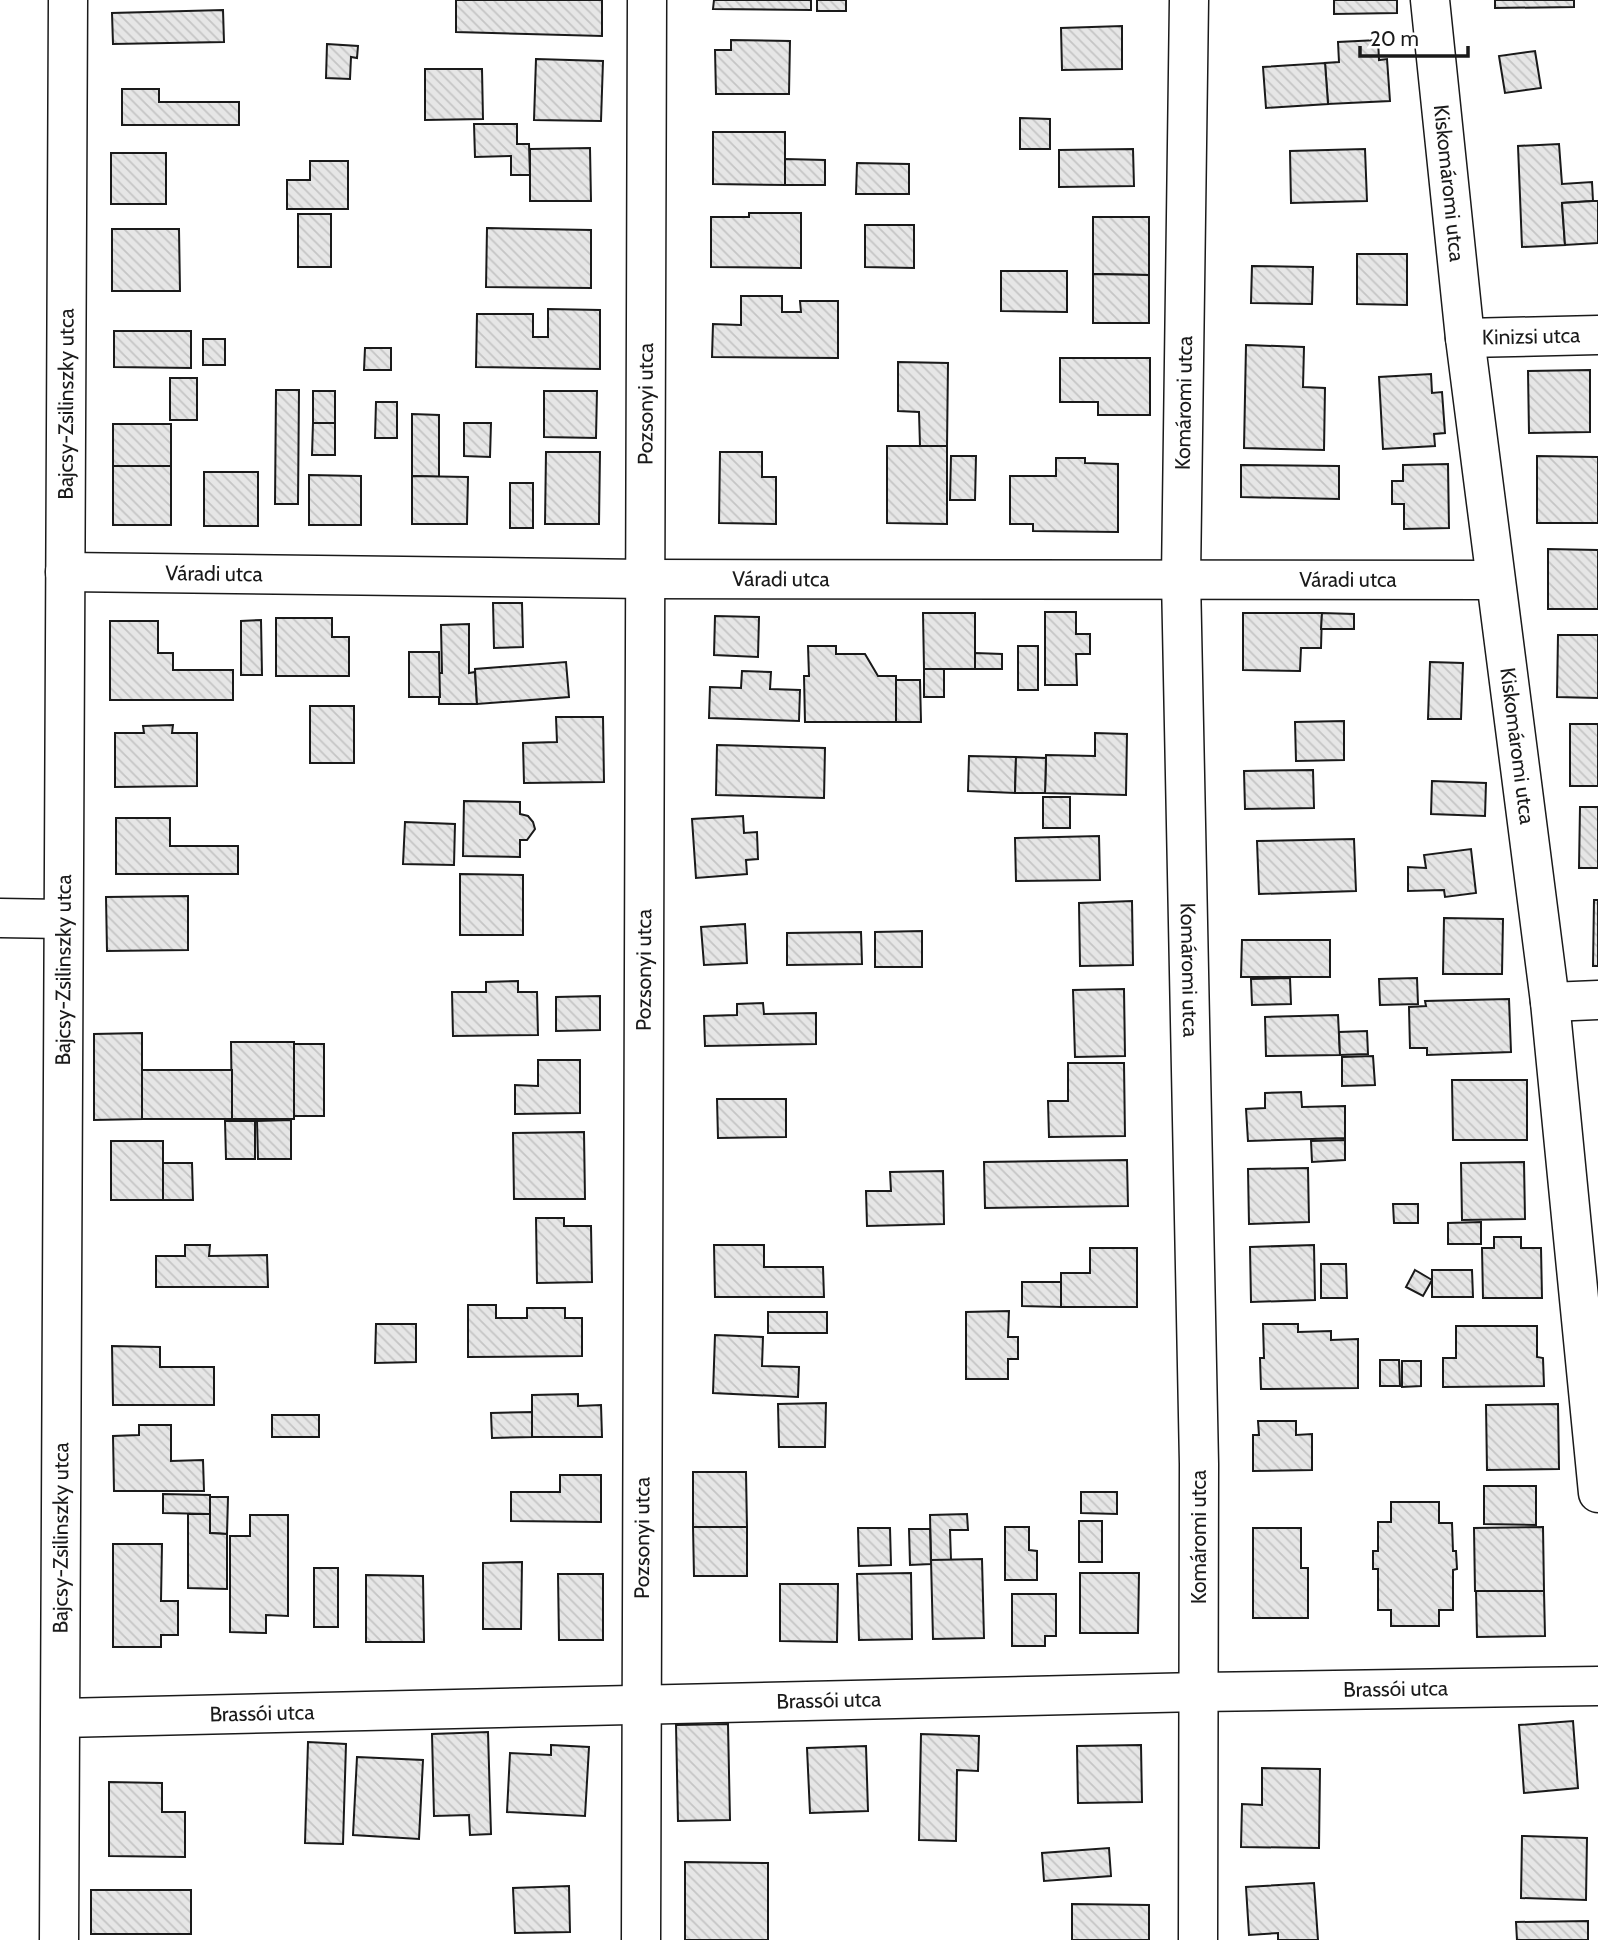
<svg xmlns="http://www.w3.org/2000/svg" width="1598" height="1940" viewBox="0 0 1598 1940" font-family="Cabin,sans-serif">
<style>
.building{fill:url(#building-back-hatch);stroke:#1a1a1a;stroke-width:2}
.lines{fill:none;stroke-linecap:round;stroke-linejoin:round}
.minor-casing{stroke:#1a1a1a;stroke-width:41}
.minor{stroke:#fff;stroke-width:38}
.labels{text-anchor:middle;stroke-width:5;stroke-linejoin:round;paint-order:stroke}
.street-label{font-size:21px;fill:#1a1a1a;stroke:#fff}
</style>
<defs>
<pattern id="building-back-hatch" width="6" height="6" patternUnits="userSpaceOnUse" patternTransform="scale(1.75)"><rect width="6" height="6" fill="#e6e6e6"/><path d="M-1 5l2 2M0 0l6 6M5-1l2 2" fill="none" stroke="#c5c5c5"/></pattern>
</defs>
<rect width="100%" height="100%" fill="#fff"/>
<g class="building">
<polygon points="456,0 602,0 602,36 456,32"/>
<polygon points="714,0 811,0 811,10 713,9"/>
<rect x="817" y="0" width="29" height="11"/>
<polygon points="1334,0 1397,0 1397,13 1334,14"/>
<polygon points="1495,0 1574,0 1574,7 1495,8"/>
<polygon points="223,10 224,42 113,44 112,13"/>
<polygon points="1122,26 1122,69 1062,70 1061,28"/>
<polygon points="731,40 790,41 789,94 716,94 715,50 731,50"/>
<polygon points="1378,40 1379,60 1387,59 1390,101 1328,104 1325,63 1339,62 1338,42"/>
<polygon points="327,44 358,46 357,58 351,57 350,79 326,78"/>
<polygon points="1535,51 1541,88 1505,93 1499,56"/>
<polygon points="536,59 603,61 601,121 534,120"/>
<polygon points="1325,63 1328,104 1266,108 1263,67"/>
<polygon points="425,69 482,69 483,119 425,120"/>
<polygon points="122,89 159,89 159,102 239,102 239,125 122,125"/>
<polygon points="1020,118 1050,119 1050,149 1020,149"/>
<polygon points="474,124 517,124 517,144 529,144 530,175 511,175 511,156 475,157"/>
<polygon points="713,132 785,132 785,185 713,184"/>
<polygon points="1559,144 1562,184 1592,182 1593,201 1562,203 1565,245 1522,247 1518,146"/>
<polygon points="590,148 591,201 530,201 530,149"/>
<polygon points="1133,149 1134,186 1059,187 1059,150"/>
<polygon points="1365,149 1367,201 1291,203 1290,151"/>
<rect x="111" y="153" width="55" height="51"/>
<polygon points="785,159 825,160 825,185 785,185"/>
<polygon points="310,161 348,161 348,209 287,209 287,180 310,180"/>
<polygon points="857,163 909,164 909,194 856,194"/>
<polygon points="1593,201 1598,201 1598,243 1565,245 1562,203"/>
<polygon points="749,213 801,213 801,268 711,267 711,217 749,217"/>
<rect x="298" y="214" width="33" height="53"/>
<polygon points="1093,217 1149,217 1149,275 1093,274"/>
<polygon points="865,225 914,225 914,268 865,267"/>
<polygon points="487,228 591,230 591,288 486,287"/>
<polygon points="112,229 179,229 180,291 112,291"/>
<polygon points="1357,254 1407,254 1407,305 1357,304"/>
<polygon points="1252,266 1313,267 1312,304 1251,303"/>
<polygon points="1001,271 1067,271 1067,312 1001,311"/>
<polygon points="1093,274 1149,275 1149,323 1093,323"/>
<polygon points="741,296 782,296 782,312 801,312 800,301 838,301 838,358 712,357 713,324 741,325"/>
<polygon points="548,309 600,310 600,369 476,367 477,314 533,314 533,337 548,337"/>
<polygon points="114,331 191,331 191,368 114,367"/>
<rect x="203" y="339" width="22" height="26"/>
<polygon points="1246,345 1304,347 1303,387 1325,388 1324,450 1244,448"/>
<polygon points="365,348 391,348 391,370 364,370"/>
<polygon points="1060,358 1150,358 1150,415 1098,415 1098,402 1060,402"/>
<polygon points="898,362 948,363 947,446 920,446 919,412 898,411"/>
<polygon points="1590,370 1590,432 1529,433 1528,371"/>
<polygon points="1431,374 1432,393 1442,392 1445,433 1434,434 1435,446 1383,449 1379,377"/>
<rect x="170" y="378" width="27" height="42"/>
<polygon points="276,390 299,390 298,504 275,504"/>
<rect x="313" y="391" width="22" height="32"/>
<polygon points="544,391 597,391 596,438 544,437"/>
<polygon points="376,402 397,402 397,438 375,438"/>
<polygon points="412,414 439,415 439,477 412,476"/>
<polygon points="313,423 335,423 335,455 312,455"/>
<polygon points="464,423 491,423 490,457 464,456"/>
<rect x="113" y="424" width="58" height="42"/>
<polygon points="887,446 947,446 947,524 887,523"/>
<polygon points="546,452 600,452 599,524 545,524"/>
<polygon points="720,452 762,452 762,477 776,477 776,524 719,523"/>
<polygon points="951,456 976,456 975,500 950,500"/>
<polygon points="1537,456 1598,457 1598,523 1537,523"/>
<polygon points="1056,458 1085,458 1085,463 1118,464 1118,532 1033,531 1033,524 1010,524 1010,476 1056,476"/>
<polygon points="1448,464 1449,528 1404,529 1404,504 1392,504 1392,481 1403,481 1403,465"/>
<polygon points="1241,465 1339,466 1339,499 1241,497"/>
<rect x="113" y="466" width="58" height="59"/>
<rect x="204" y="472" width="54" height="54"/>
<polygon points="309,475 361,476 361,525 309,525"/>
<polygon points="412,476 468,477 467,524 412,524"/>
<rect x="510" y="483" width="23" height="45"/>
<polygon points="1548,549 1598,550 1598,609 1548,609"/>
<polygon points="493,603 522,603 523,647 494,648"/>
<polygon points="1045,612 1076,612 1076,634 1090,634 1090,654 1076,654 1077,685 1045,685"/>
<polygon points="923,613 975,613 975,669 924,669"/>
<polygon points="1243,613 1322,613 1321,648 1301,648 1300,671 1243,670"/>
<polygon points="1322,613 1354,614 1354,629 1321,629"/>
<polygon points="715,616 759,617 758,657 714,655"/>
<polygon points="276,618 332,618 332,637 349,637 349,676 276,676"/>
<polygon points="261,620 262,675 241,675 241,621"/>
<polygon points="110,621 158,621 158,653 173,653 173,670 233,670 233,700 110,700"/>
<polygon points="469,624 469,673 475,672 477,704 439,704 439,673 442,673 441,625"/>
<polygon points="1558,635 1598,635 1598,698 1557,697"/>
<polygon points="808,646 836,646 836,654 865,654 878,676 896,676 896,722 805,722 804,676 809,676"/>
<rect x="1018" y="646" width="20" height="44"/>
<polygon points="409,652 439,652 440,697 409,697"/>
<polygon points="975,653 1002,654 1002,669 975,669"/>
<polygon points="566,662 569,697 477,704 475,669"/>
<polygon points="1430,662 1463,663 1461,719 1428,719"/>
<rect x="924" y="669" width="20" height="28"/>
<polygon points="742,671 771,672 770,689 800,690 799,721 709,718 710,687 741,688"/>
<polygon points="896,680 920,680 921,722 896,722"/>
<rect x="310" y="706" width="44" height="57"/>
<polygon points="556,717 603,717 604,782 524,783 523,743 557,742"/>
<polygon points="1344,721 1344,760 1296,761 1295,722"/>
<rect x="1570" y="724" width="28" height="62"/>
<polygon points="173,725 172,733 197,733 197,786 115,787 115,733 144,733 143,726"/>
<polygon points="1095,733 1127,734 1126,795 1045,793 1046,755 1095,756"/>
<polygon points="717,745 825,748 824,798 716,795"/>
<polygon points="969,756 1016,757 1015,793 968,791"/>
<polygon points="1016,757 1046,758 1045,793 1015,793"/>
<polygon points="1313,770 1314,808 1245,809 1244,771"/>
<polygon points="1432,781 1486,783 1485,816 1431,814"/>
<rect x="1043" y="797" width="27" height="31"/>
<polygon points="464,801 520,802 520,814 528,816 533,822 535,829 527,840 520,840 520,857 463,856"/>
<polygon points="1580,807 1598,807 1598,868 1579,868"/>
<polygon points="743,816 744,833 757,832 758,859 746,860 747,874 696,878 692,819"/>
<polygon points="116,818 170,818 170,846 238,846 238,874 116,874"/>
<polygon points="405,822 455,824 454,865 403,864"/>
<polygon points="1099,836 1100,880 1016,881 1015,838"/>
<polygon points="1354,839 1356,891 1259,894 1257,841"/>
<polygon points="1471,849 1476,893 1445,897 1444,890 1408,891 1408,867 1426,868 1424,855"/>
<polygon points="460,874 523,875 523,935 460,935"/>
<polygon points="188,896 188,950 107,951 106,897"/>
<polygon points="1594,900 1598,900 1598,966 1593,966"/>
<polygon points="1132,901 1133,965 1080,966 1079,903"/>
<polygon points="1444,918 1503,919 1502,974 1443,974"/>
<polygon points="745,924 747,963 704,965 701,927"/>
<polygon points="922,931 922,967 875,967 875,932"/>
<polygon points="861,932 862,964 787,965 787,933"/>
<polygon points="1242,940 1330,940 1330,977 1241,977"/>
<polygon points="1290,978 1291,1004 1252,1005 1251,979"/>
<polygon points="1417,978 1418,1004 1380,1005 1379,979"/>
<polygon points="518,981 518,992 537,992 538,1035 453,1036 452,992 486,992 486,982"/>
<polygon points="1124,989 1125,1056 1075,1057 1073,990"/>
<polygon points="600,996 600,1030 556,1031 556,997"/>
<polygon points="1509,999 1511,1052 1427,1055 1427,1048 1410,1048 1409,1007 1426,1006 1425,1001"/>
<polygon points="763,1003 764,1014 816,1013 816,1044 705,1046 704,1016 737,1015 737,1004"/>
<polygon points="1338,1015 1340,1055 1266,1056 1265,1017"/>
<polygon points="1367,1031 1368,1054 1340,1055 1339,1032"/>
<polygon points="142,1033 142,1119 94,1120 94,1034"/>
<polygon points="231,1042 294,1042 294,1119 232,1119"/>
<rect x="294" y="1044" width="30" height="72"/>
<polygon points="1373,1056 1375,1085 1342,1086 1342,1057"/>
<polygon points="538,1060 580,1060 580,1113 515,1114 515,1085 538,1086"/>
<polygon points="1068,1063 1124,1063 1125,1136 1049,1137 1048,1101 1068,1101"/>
<rect x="142" y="1070" width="90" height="49"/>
<polygon points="1452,1080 1527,1080 1527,1140 1453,1140"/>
<polygon points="1301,1092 1302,1107 1345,1106 1345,1138 1248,1141 1246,1109 1265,1108 1265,1093"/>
<polygon points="717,1099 786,1099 786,1137 718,1138"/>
<polygon points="291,1120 291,1159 258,1159 257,1121"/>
<polygon points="225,1121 255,1121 255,1159 226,1159"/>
<polygon points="584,1132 585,1199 514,1199 513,1133"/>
<polygon points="1345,1140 1345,1160 1312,1162 1311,1141"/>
<rect x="111" y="1141" width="52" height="59"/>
<polygon points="1127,1160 1128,1206 985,1208 984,1162"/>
<polygon points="1524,1162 1525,1219 1462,1220 1461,1163"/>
<polygon points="163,1163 192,1163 193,1200 163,1200"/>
<polygon points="1308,1168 1309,1222 1249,1224 1248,1169"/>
<polygon points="943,1171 944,1224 867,1226 866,1191 891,1191 890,1172"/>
<polygon points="1393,1204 1418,1204 1418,1223 1394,1223"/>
<polygon points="536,1218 564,1218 564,1226 591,1226 592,1282 537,1283"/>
<polygon points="1481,1222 1481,1244 1448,1244 1448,1223"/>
<polygon points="1494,1237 1521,1237 1521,1248 1541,1248 1542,1298 1483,1298 1482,1248 1494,1248"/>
<polygon points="185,1245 210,1245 209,1256 267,1255 268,1287 156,1287 156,1256 185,1256"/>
<polygon points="714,1245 764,1245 764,1267 823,1267 824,1297 715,1297"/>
<polygon points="1314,1245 1315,1300 1251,1302 1250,1247"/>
<polygon points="1090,1248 1137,1248 1137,1307 1061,1307 1061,1273 1090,1273"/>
<polygon points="1321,1264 1346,1264 1347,1298 1321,1298"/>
<polygon points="1415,1270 1432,1280 1423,1296 1406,1287"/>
<polygon points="1432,1270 1472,1270 1473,1297 1432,1297"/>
<polygon points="1022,1282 1061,1282 1061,1307 1022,1306"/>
<polygon points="468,1305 496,1305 496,1318 527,1318 527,1308 565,1308 565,1318 582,1318 582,1356 468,1357"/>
<polygon points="1009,1311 1008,1337 1018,1337 1018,1359 1008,1359 1008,1379 966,1379 966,1312"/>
<rect x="768" y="1312" width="59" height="21"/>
<polygon points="376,1324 416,1324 416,1362 375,1363"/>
<polygon points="1263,1324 1298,1324 1298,1332 1331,1331 1331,1340 1358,1339 1358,1388 1261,1389 1260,1358 1264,1358"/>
<polygon points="1456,1326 1537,1326 1537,1357 1543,1358 1544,1386 1443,1387 1443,1358 1456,1358"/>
<polygon points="715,1335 763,1337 762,1366 799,1367 798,1397 713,1393"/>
<polygon points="112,1346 160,1347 160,1367 214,1367 214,1405 113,1405"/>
<polygon points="1380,1360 1399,1360 1400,1386 1380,1386"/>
<polygon points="1402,1361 1421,1361 1421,1386 1402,1387"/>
<polygon points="578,1394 578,1406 601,1405 602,1437 532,1437 532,1395"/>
<polygon points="826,1403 825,1447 779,1447 778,1404"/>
<polygon points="1558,1404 1559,1469 1487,1470 1486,1405"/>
<polygon points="532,1412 532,1437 492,1438 491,1413"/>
<rect x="272" y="1415" width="47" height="22"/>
<polygon points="1258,1421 1296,1421 1296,1435 1312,1434 1312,1470 1253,1471 1253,1435 1259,1435"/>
<polygon points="139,1425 171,1425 171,1461 203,1460 204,1491 114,1491 113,1436 139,1435"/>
<polygon points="693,1472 746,1472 747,1527 693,1527"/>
<polygon points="560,1475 601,1475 601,1522 511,1521 511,1492 560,1492"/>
<polygon points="1484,1486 1536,1486 1536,1525 1484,1524"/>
<polygon points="1081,1492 1117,1492 1117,1514 1081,1513"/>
<polygon points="163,1494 210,1495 210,1514 163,1513"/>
<polygon points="210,1497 228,1497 227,1534 210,1533"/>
<polygon points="1391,1502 1439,1502 1439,1523 1452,1523 1453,1551 1456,1551 1457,1569 1453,1570 1453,1610 1439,1610 1439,1626 1391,1626 1391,1610 1378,1610 1378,1569 1373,1569 1373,1551 1378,1551 1378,1522 1391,1522"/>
<polygon points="188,1514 210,1514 210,1533 227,1534 227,1589 188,1588"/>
<polygon points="967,1514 968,1530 950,1530 951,1560 931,1560 930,1515"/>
<polygon points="250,1515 288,1515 288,1616 266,1615 266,1633 230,1632 230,1536 250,1536"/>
<rect x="1079" y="1521" width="23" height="41"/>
<polygon points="693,1527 747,1527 747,1576 694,1576"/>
<polygon points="1005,1527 1029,1527 1029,1550 1037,1551 1037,1580 1005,1580"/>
<polygon points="1543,1527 1544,1591 1475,1591 1474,1528"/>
<polygon points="858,1528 890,1528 891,1565 859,1566"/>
<polygon points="1253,1528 1301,1528 1301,1568 1308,1568 1308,1618 1253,1618"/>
<polygon points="909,1529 930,1529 931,1564 910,1565"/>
<polygon points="113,1544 162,1544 161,1601 178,1601 178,1635 161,1635 161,1647 113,1647"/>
<polygon points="982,1559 984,1638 933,1639 931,1560"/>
<polygon points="522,1562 521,1629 483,1629 483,1563"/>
<rect x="314" y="1568" width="24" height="59"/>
<polygon points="911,1573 912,1639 859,1640 857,1574"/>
<polygon points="1080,1573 1139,1573 1138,1633 1080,1633"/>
<polygon points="558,1574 603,1574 603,1640 559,1640"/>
<polygon points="366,1575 423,1576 424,1642 366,1642"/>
<polygon points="780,1584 838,1584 837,1642 780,1641"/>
<polygon points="1476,1591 1544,1591 1545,1636 1477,1637"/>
<polygon points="1012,1594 1056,1594 1056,1636 1045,1636 1045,1646 1012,1646"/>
<polygon points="1573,1721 1578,1788 1524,1793 1519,1725"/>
<polygon points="728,1724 730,1820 678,1821 676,1725"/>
<polygon points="488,1732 491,1834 470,1835 469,1815 434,1816 432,1734"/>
<polygon points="921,1734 979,1736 978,1771 957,1770 956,1841 919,1840"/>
<polygon points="308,1742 346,1744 343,1844 305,1843"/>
<polygon points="551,1745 589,1747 585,1816 507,1812 510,1753 551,1755"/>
<polygon points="1141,1745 1142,1802 1078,1803 1077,1746"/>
<polygon points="866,1746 868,1811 810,1813 807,1748"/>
<polygon points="357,1757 423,1760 419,1839 353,1835"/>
<polygon points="1262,1768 1320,1769 1319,1848 1241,1847 1242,1804 1262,1805"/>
<polygon points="109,1782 162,1783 162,1812 185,1812 185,1857 109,1856"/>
<polygon points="1522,1836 1587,1838 1586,1900 1521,1898"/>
<polygon points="1109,1848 1111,1876 1044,1881 1042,1853"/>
<polygon points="685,1862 768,1863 768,1940 685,1940"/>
<polygon points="1314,1883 1318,1940 1278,1940 1278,1933 1249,1935 1246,1887"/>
<polygon points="569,1886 570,1932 515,1933 513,1888"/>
<rect x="91" y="1890" width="100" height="44"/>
<polygon points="1072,1904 1149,1905 1149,1940 1072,1940"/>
<polygon points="1588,1921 1588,1940 1517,1940 1516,1922"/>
</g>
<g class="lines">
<g class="minor-casing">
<g id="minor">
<path id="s1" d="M1189 0 1181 578 1199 1464 1198 1940"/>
<path id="s2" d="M1430 0 1465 338 1550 1002 1598 1493"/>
<path id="s3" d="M1465 338 1598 335"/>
<path id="s4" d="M65 572 645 579 1495 580"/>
<polyline points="0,918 63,919"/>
<polyline points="1550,1002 1598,1000"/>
<path id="s5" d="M61 1718 1199 1692 1598 1686"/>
<path id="s6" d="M59 1940 68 0"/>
<path id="s7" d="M641 1940 647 0"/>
</g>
</g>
<use href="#minor" class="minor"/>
</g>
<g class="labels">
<g class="street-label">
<text dy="7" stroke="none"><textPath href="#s2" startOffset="184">Kiskomáromi utca</textPath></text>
<text dy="7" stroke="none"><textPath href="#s3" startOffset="66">Kinizsi utca</textPath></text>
<text dy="7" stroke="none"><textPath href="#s6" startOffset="1536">Bajcsy-Zsilinszky utca</textPath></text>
<text dy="7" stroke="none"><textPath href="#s7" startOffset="1536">Pozsonyi utca</textPath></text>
<text transform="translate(1184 403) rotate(-89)" y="7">Komáromi utca</text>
<text dy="7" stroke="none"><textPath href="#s4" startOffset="149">Váradi utca</textPath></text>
<text dy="7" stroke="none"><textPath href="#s4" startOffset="716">Váradi utca</textPath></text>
<text dy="7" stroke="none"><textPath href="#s4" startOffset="1283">Váradi utca</textPath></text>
<text dy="7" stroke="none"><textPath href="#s2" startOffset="751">Kiskomáromi utca</textPath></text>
<text dy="7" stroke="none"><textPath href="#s6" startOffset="970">Bajcsy-Zsilinszky utca</textPath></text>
<text dy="7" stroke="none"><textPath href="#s7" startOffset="970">Pozsonyi utca</textPath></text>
<text dy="7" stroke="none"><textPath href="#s1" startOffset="970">Komáromi utca</textPath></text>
<text dy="7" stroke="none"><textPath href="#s6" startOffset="402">Bajcsy-Zsilinszky utca</textPath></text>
<text dy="7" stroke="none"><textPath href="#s7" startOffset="402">Pozsonyi utca</textPath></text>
<text transform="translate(1199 1537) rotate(-90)" y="7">Komáromi utca</text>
<text dy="7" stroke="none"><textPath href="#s5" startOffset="1335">Brassói utca</textPath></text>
<text dy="7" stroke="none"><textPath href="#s5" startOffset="768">Brassói utca</textPath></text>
<text dy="7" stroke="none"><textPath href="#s5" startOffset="201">Brassói utca</textPath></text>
</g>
</g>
<path d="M1360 46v10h108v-10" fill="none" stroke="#1a1a1a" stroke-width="3.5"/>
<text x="1370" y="46" font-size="21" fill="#1a1a1a" stroke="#ffffff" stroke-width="5" paint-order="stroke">20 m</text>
</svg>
